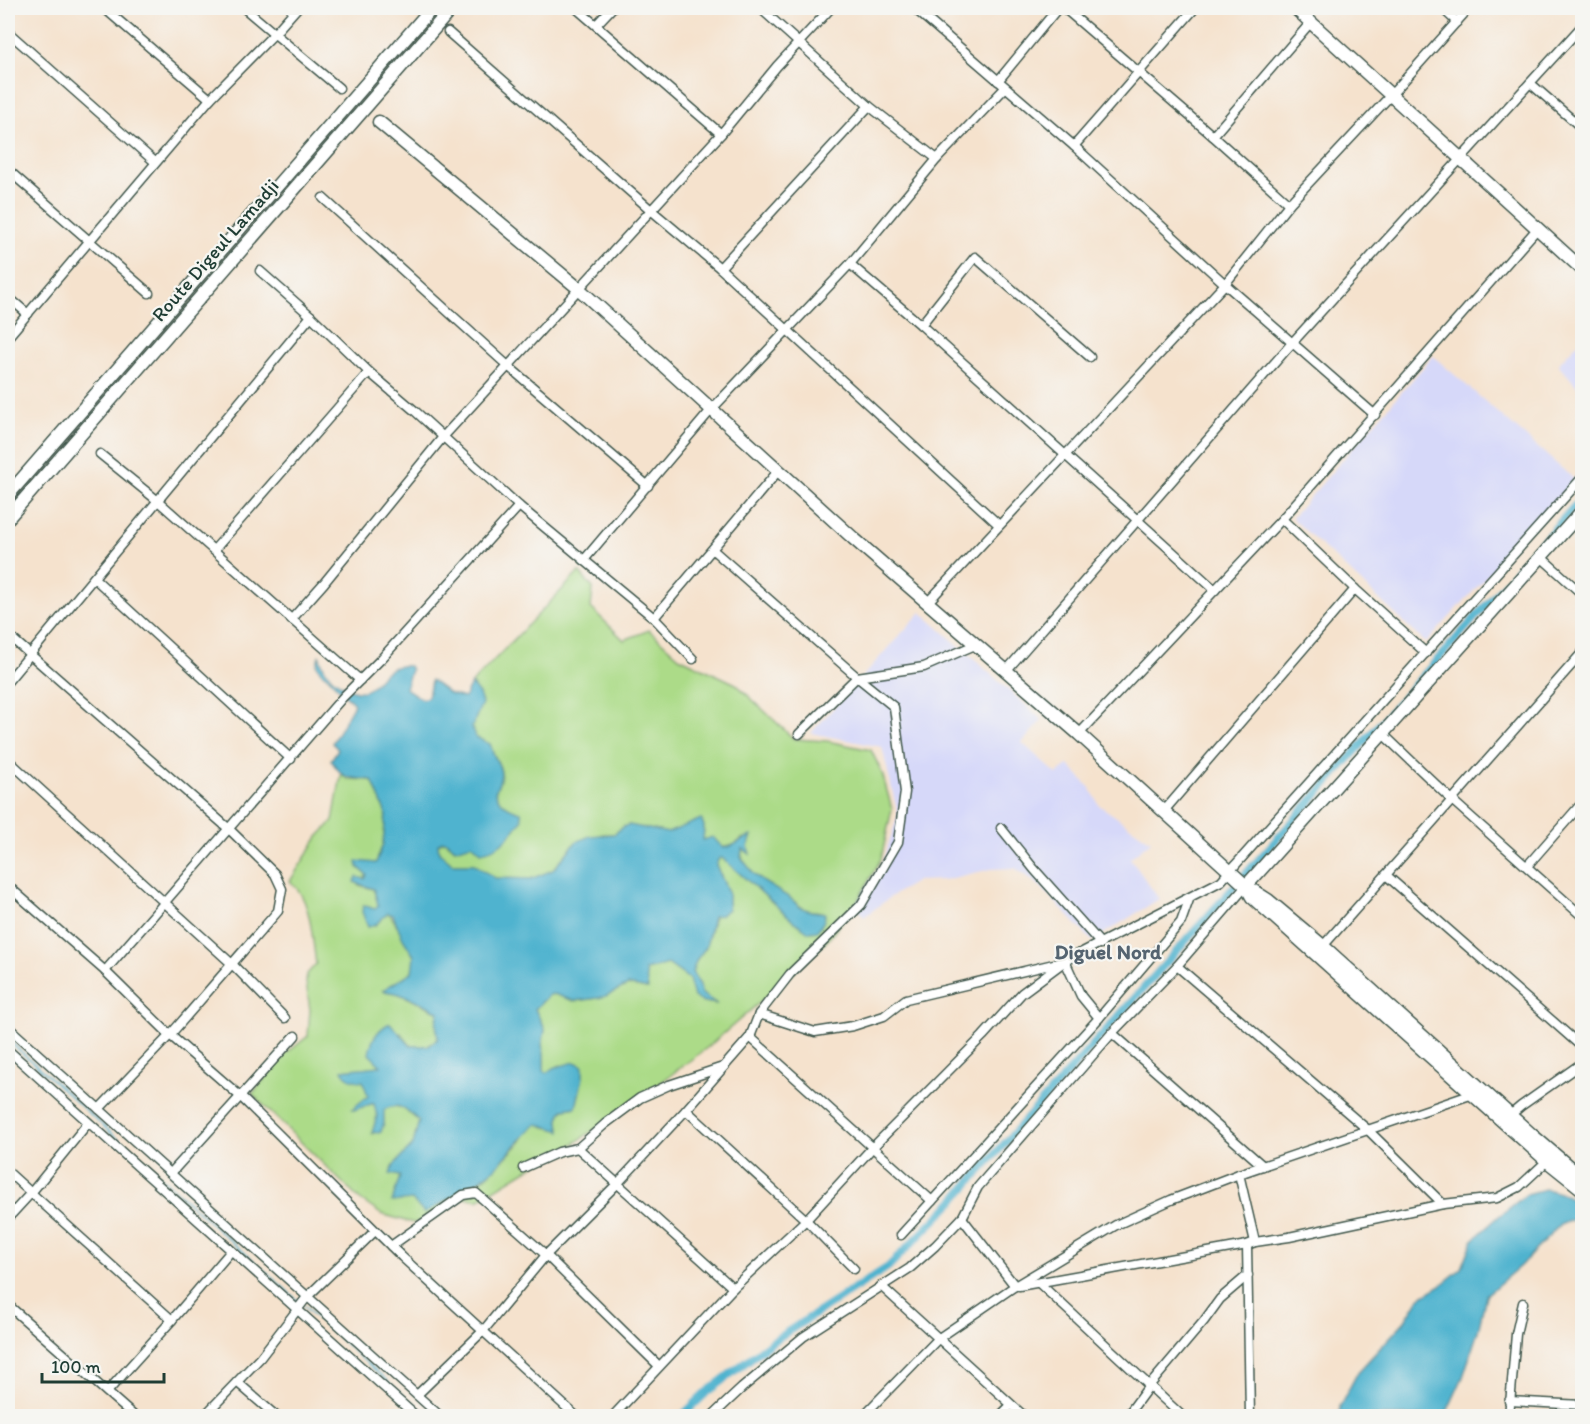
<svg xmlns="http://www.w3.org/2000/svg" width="1590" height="1424" viewBox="0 0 1590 1424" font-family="Itim,sans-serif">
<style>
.built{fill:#d6d8f9}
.green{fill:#acdb88;stroke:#668c5e;stroke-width:1.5}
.water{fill:#50b3cf;stroke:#387882;stroke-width:1.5}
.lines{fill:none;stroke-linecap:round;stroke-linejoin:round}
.stream{stroke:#50b3cf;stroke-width:2}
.canal{stroke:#50b3cf;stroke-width:8}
.street-casing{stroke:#3f564b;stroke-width:11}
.secondary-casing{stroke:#3f564b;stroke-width:15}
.street{stroke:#fff;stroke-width:8}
.secondary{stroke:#fff;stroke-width:12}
.labels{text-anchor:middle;stroke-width:4.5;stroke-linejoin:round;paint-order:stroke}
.street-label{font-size:20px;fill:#1f3d34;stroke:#f6f6f2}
.neighbourhood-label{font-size:21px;font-weight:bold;fill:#556470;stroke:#f6f6f2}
</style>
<rect width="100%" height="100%" fill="#f6f6f2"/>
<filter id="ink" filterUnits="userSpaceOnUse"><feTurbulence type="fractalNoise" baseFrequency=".0167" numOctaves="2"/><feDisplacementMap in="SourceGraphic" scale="12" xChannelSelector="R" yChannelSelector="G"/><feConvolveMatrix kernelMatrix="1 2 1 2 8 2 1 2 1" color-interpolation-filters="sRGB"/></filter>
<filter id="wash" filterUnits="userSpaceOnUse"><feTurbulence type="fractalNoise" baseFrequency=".008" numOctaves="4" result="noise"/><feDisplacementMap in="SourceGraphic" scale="24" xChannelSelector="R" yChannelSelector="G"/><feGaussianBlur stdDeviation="1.35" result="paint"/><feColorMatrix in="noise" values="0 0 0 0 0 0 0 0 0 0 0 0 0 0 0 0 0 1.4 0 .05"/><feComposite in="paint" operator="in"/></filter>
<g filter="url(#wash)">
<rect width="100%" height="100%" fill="#f5e2cd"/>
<g class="built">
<polygon points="1582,339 1582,392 1558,364"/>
<polygon points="1433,356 1575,480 1426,643 1292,518"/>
<polygon points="921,612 1042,720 1022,743 1057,774 1069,765 1091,789 1099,805 1151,841 1130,858 1159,899 1092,941 1040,886 1015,868 991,869 944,880 917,881 892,896 864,917 854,905 882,864 898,815 882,747 811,733"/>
</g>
<path class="green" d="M579 572 593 588 591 608 624 640 649 630 679 657 736 684 794 739 827 741 871 750 882 773 892 809 881 859 858 900 828 940 789 977 708 1047 635 1102 566 1149 546 1158 478 1200 464 1197 423 1221 413 1223 381 1214 359 1199 252 1094 283 1056 308 1036 310 1010 306 982 307 974 316 964C312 938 312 899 290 881L318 837 333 821 341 775 348 779 372 780 386 814 383 844 376 863 358 867 367 875 359 885 373 889 379 905 375 909 363 905 375 925 388 912C391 915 414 954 414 958 414 962 413 968 412 972L384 990 400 994 439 1012 436 1023 438 1039 427 1046H411L401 1033 370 1054 381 1066 343 1070 363 1081 369 1096 353 1109 374 1102 377 1116 373 1133 384 1123 383 1110C400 1101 406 1111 419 1121L413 1145 394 1165 391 1174 400 1176 412 1200 440 1206 460 1191 484 1179 519 1144 527 1131 537 1123 545 1127 560 1130C558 1122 558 1116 564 1109L576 1107 583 1077 560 1065 546 1073 544 1071V1054L542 1045 545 1030 535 1009 549 995 554 994 574 1001 598 998 628 985 647 989 645 970 668 964 689 979 700 1001 716 1004 701 993 700 985 692 972 697 959 706 947 714 916 728 909V892L716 865 719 858H722L795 922 810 932 817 931 824 921 825 914C819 910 814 912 807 910 799 907 795 901 788 897 769 884 741 873 741 848L749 853 743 838C728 852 721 847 703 841L704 826 701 820 668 833 629 825 623 827 614 834H603L576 842 553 870 531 879 495 878 474 864H453L439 852 438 844 445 841 455 849 521 813C510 809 499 804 495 792 508 766 497 768 490 744L475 738 472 727 476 714 474 686 471 684Z"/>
<g class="water">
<path d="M319 655C323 669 329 677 341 684 380 709 371 662 409 666L411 670 405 688 422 699 428 697 431 680 450 694 464 698 471 684 479 694 482 703 472 727 475 737 490 744C496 768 508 766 495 792 499 804 510 809 521 812L522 820C510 836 501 849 481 852L472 844 455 849 446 841H442L438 844 439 852 453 864H474L495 878 531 879 553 870 576 842 590 836 614 834 623 827 629 825 668 833 701 819 704 826 703 840 713 837 723 848C735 847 741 839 752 836L748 847 750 854 742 848 741 857 753 873 762 881 790 898 800 907 810 911 825 913 824 921 817 931 809 932 795 922 722 858H719L716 865 728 892V909L721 915 713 916 706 947 697 959 692 972 700 985 701 993 717 1004 700 1001 694 997 689 979 668 964 645 970 648 989 628 985 606 996 598 998 574 1001 554 994 549 995 535 1009 545 1030 542 1045 544 1054V1071L546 1073 553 1068 575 1062 583 1066V1077L576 1107 564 1109C558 1116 558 1122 561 1131L537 1124C521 1136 510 1154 495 1168 485 1179 473 1183 460 1191 448 1199 437 1207 424 1213L412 1200 392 1202 400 1176 390 1174 394 1165 413 1145 419 1121C406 1110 400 1101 384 1110V1123L381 1132 372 1133 377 1116 374 1103 354 1110 352 1109 368 1096 363 1081C354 1081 346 1079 342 1070L381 1066 369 1054C371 1041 378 1029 390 1023L411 1046H428L438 1039 436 1023 439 1012C427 1005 415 999 402 995 396 992 389 993 383 990L412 972 414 956 403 939 393 915 388 913 375 925 368 927 362 912 363 905 375 909 378 905 374 889 354 882 357 877 365 879 367 875 358 867 357 861 376 863 383 844 386 814 372 780C347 776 346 783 331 760L338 749 332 743 354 704 327 676 321 672 317 665Z"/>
<path d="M1545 1189C1559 1192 1573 1196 1582 1208L1577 1218 1560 1225 1520 1266 1486 1295 1478 1331 1463 1377 1445 1416H1339L1340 1406 1358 1372 1405 1321 1419 1298 1441 1285 1462 1268 1473 1240 1498 1217 1527 1194Z"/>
</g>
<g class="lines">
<g class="stream">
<polyline points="8,1040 300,1303"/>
<polyline points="304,1306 426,1416"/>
</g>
<polyline class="canal" points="682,1416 707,1392 773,1341 888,1267 947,1208 1582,498"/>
</g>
</g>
<g filter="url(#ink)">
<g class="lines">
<g class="street-casing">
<g id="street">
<polyline points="104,8 210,99"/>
<polyline points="244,8 339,88"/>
<polyline points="576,8 721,134"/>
<polyline points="760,8 869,106 937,159"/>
<polyline points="914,8 1074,146 1225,284 1375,415"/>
<polyline points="1064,8 1213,136 1289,204"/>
<polyline points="1442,8 1457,22"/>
<polyline points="926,18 935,8"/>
<polyline points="596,25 612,8"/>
<polyline points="8,32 155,162"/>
<polyline points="448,32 651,210 720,268 999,525"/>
<polyline points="998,81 1058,8"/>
<polyline points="1530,83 1582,128"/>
<polyline points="1213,136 1311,22"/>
<polyline points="1074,146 1195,8"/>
<polyline points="8,170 149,293"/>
<polyline points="323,198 508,366 648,486"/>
<polyline points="850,264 921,325 1215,590"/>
<polyline points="720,268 869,106"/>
<polyline points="260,271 311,316 369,372 415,411 519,506 654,618 779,470"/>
<polyline points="8,297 28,314"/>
<polyline points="921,325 975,257 1090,357"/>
<polyline points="8,337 210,99 274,34 297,8"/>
<polyline points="100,454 158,501 360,680"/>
<polyline points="1282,519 1355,589 1426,653"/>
<polyline points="214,550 369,372"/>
<polyline points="713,550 857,677 924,667 975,645"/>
<polyline points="1541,557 1582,594"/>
<polyline points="584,560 711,410 850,264 937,159 1005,88"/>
<polyline points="94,578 291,759"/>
<polyline points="927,603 1225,284 1289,204 1391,95 1469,8"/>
<polyline points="654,618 693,659"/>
<polyline points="291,620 324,583 443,437 721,134 777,66 831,8"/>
<polyline points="8,635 229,829 275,874 282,889 278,911 170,1035 99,1109"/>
<polyline points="1006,671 1292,343 1582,26"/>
<polyline points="8,681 311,316"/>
<polyline points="1079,734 1282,519 1537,229"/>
<polyline points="1383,734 1453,801 1582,916"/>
<polyline points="8,760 232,964 285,1018"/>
<polyline points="1164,811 1355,589"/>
<polyline points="1001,828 1034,869 1101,944"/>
<polyline points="1527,866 1582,803"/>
<polyline points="1386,875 1582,1047"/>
<polyline points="8,886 105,971 170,1035 241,1097 402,1257 576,1416"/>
<polyline points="1323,946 1582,653"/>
<polyline points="1065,961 1081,996 1099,1018"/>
<polyline points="1177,966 1368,1130 1443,1204"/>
<polyline points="105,971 343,697 382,658 519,506"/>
<polyline points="759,1014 815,1032 853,1026 884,1016 906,999 1062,962"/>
<polyline points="8,1027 440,1416"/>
<polyline points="1112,1033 1263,1166"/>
<polyline points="750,1037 932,1201"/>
<polyline points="8,1050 416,1416"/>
<polyline points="686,1110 806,1220 854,1269"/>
<polyline points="1508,1117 1521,1106 1582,1063"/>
<polyline points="578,1148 733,1288"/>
<polyline points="523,1168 559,1152 578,1148 605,1124 640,1098 669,1085 723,1067"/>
<polyline points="8,1172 172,1320"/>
<polyline points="171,1173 295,1036"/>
<polyline points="1239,1174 1255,1242"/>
<polyline points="8,1218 31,1193 88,1123"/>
<polyline points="962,1218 1015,1286"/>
<polyline points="901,1235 1099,1018 1181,922 1190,897"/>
<polyline points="1247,1245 1250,1416"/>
<polyline points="391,1246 463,1195 476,1193 546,1255 659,1366"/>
<polyline points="1039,1283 1182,1416"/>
<polyline points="881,1286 1024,1416"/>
<polyline points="1019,1286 1247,1245 1255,1242 1289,1237 1443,1204 1497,1198 1519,1187 1547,1161"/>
<polyline points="8,1305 134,1416"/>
<polyline points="237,1382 276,1416"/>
<polyline points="107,1392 172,1320 231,1251"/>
<polyline points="417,1395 483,1331 546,1255 617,1184 686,1110 750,1037 759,1014 790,974 861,905 898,842 905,792 894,707 857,677 799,734"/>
<polyline points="1509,1401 1582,1405"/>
<polyline points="204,1416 260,1358 307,1297 375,1231"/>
<polyline points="613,1416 733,1288 806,1220 872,1148 983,1036 1022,993 1065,961 1221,881 1582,478"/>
<polyline points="712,1416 742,1388 803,1337 910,1268 935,1246 962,1218 978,1187 1112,1033 1177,966 1246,886"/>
<polyline points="863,1416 939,1338 1015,1286 1116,1225 1171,1200 1239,1174 1476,1093"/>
<polyline points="1000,1416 1011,1405"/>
<polyline points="1127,1416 1149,1386 1204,1321 1220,1299 1248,1275"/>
<polyline points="1509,1416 1516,1334 1523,1303"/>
</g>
</g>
<g class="secondary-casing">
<g id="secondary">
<polyline points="1295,8 1582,269"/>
<polyline points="379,122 578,288 853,538 1079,734 1246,886 1268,900 1323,946 1532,1135 1582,1178"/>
<polyline points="8,495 432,8"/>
<polyline points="8,518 452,8"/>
<polyline points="1246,886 1582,511"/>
<polyline points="1248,890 1252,897 1263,907 1547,1161 1582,1189"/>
</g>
</g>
<use href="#street" class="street"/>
<use href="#secondary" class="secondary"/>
</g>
</g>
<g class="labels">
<g class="street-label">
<text transform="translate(215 250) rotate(-49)" y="7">Route Digeul Lamadji</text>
</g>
<g class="neighbourhood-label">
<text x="1108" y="959">Diguel Nord</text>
</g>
</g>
<rect width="1590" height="1424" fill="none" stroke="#f6f6f2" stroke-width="30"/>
<path d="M42 1373v9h122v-9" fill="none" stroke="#1f3d34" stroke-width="3"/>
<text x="51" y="1373" font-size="18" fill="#1f3d34" stroke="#f6f6f2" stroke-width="4.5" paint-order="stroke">100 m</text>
</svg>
